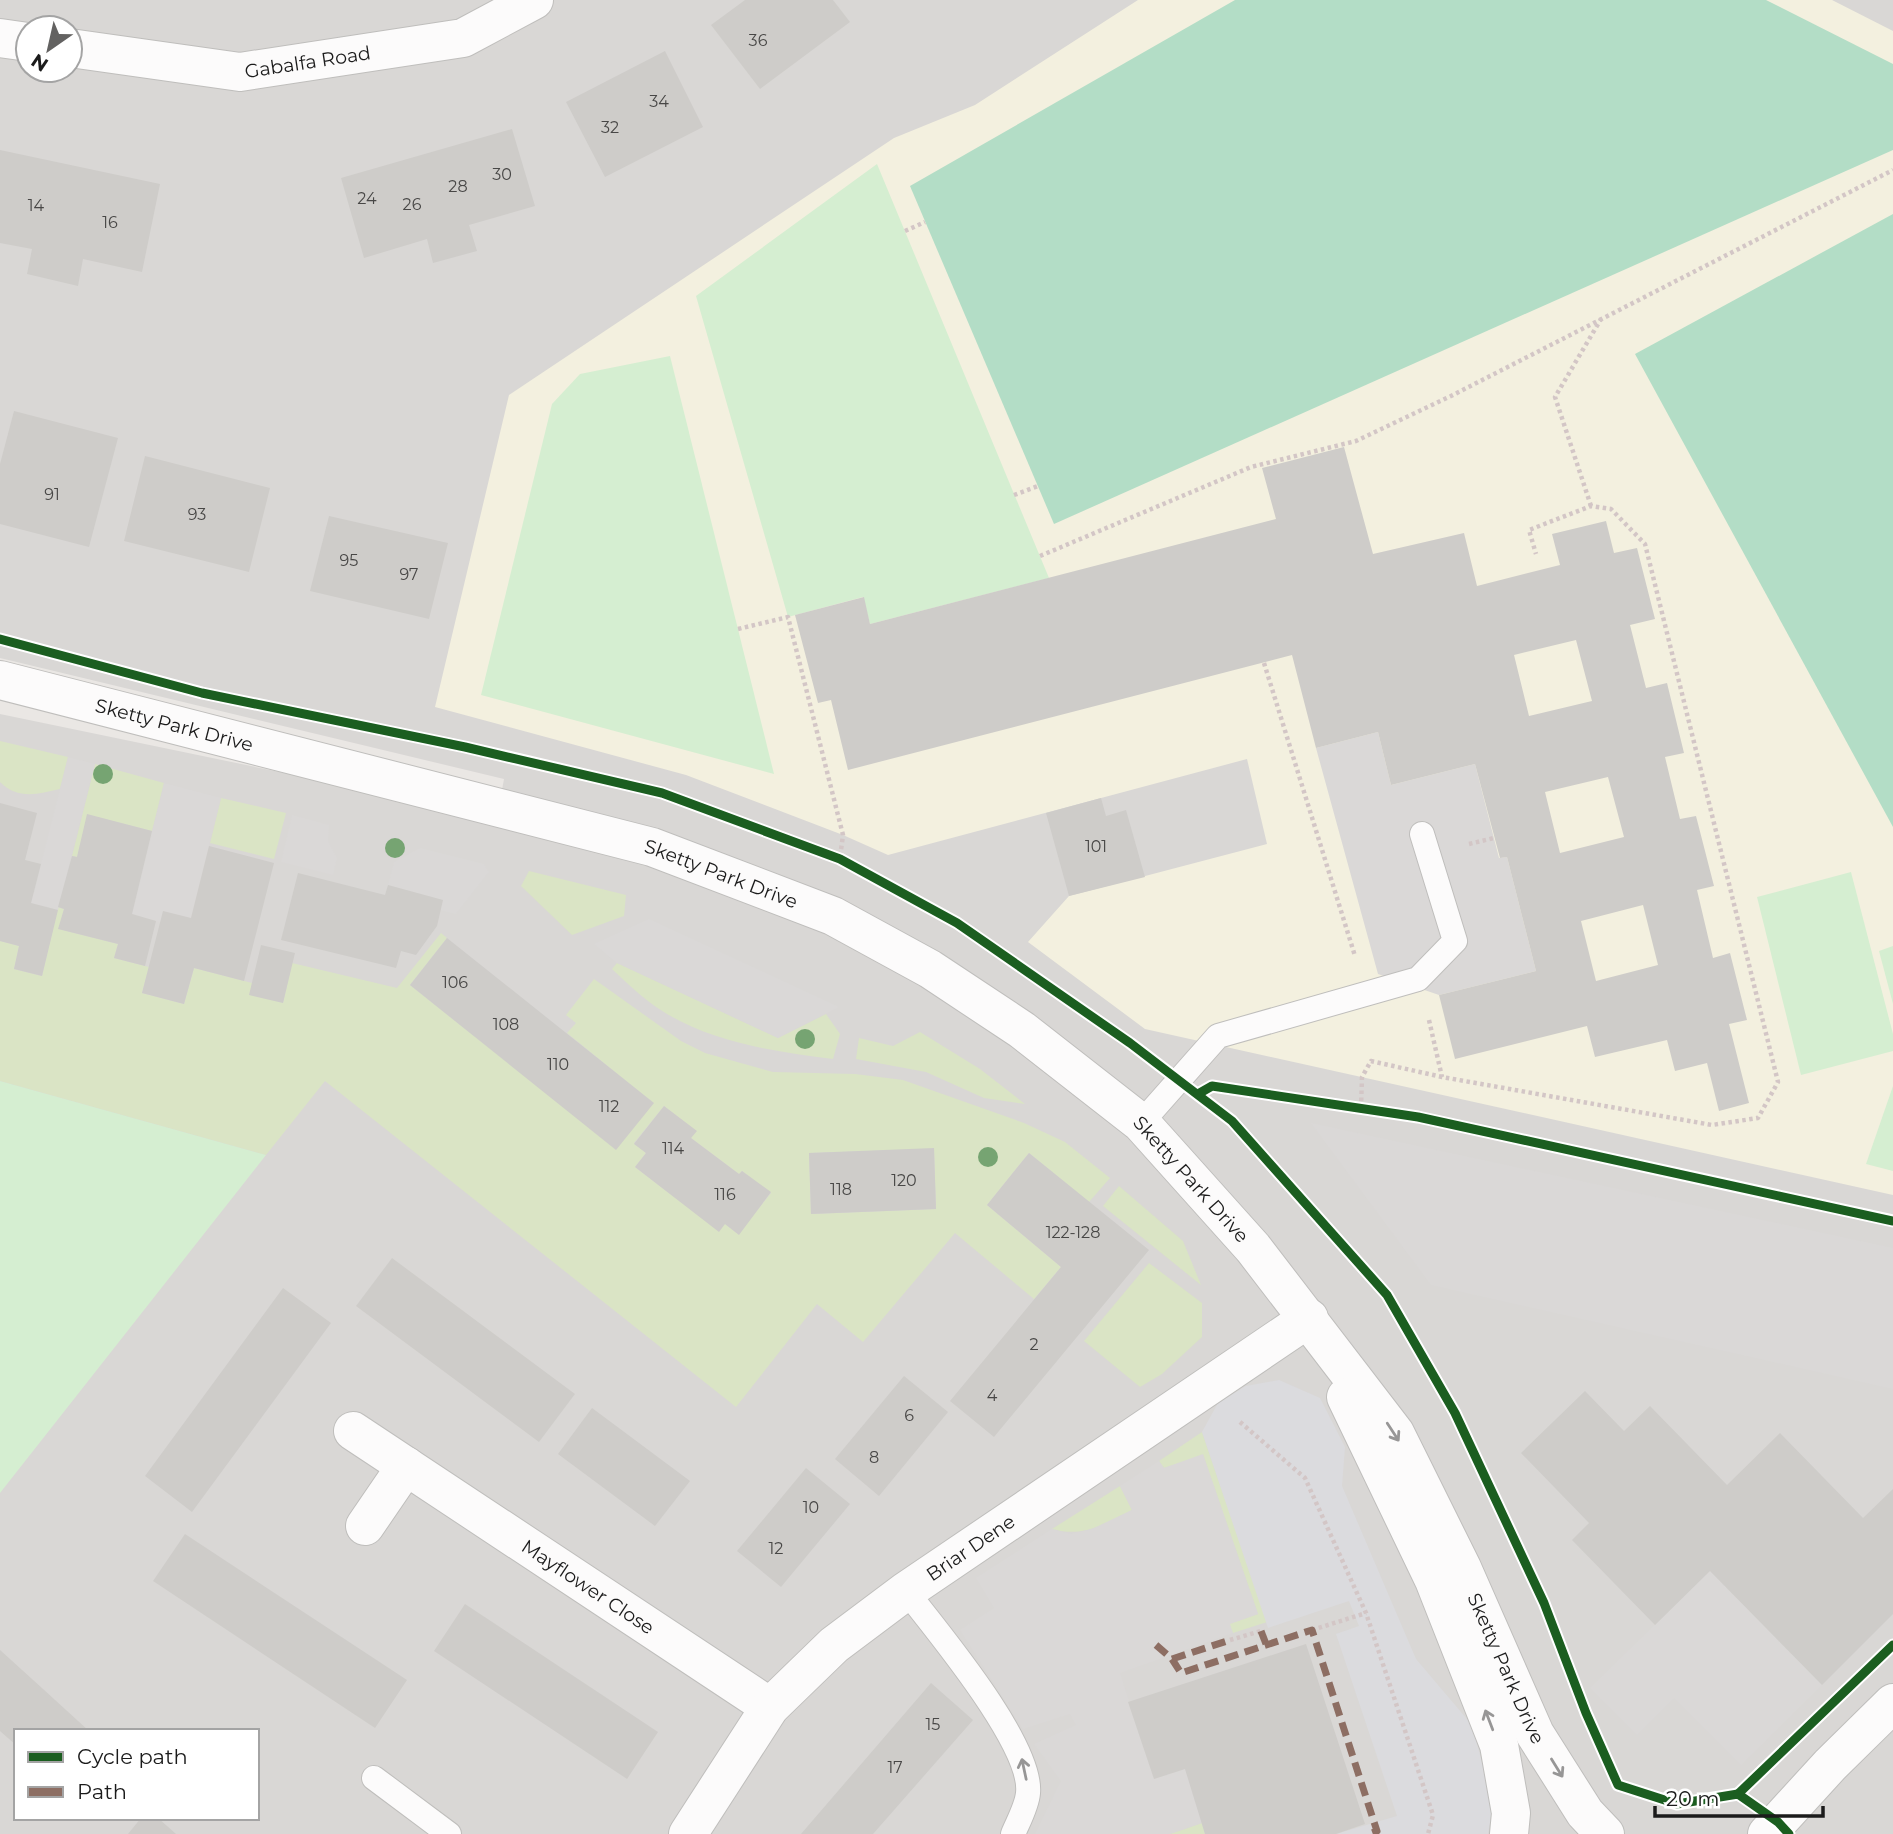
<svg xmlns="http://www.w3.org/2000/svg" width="1893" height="1834" viewBox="0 0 1893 1834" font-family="Montserrat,sans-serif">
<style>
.residential{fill:#d9d7d5;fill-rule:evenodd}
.education{fill:#f3f0df}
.grass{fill:#dae4c5;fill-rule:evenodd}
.park{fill:#d5eed1}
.pitch{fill:#b3ddc6}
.parking{fill:#dad8d7}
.plaza{fill:#dbdbde}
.building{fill:#ceccc9;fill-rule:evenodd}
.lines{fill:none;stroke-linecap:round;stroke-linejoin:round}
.service-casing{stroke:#bfbebc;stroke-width:26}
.minor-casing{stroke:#bfbebc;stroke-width:40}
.tertiary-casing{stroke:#bfbebc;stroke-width:40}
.path{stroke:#d3c6c6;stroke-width:4.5;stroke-dasharray:3.5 3.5;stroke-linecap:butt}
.service{stroke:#fcfbfb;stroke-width:24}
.minor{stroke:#fcfbfb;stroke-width:38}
.tertiary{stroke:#fcfbfb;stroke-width:38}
.quiet{stroke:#8d6e63;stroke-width:7;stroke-dasharray:14 7;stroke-linecap:butt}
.cycleway-casing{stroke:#fff;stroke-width:13}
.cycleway{stroke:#1b5e20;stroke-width:9}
.tree{fill:#76a472}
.oneway{stroke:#979696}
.labels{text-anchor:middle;stroke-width:6;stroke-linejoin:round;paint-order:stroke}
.number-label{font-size:16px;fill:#484746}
.street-label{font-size:19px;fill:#1b1b1b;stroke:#fff}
</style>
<rect width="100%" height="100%" fill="#eae7e4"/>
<path class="residential" d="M0 0H1893V1834H0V714L497 817 504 779 0 658ZM28 28H70V70H28ZM16 1731H257V1818H16Z"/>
<polygon class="education" points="1138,0 1832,0 1893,31 1893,1195 1145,1029 1028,942 1069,896 1267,844 1247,759 888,855 843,835 686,775 435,707 509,395 894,138 975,105"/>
<g class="grass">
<path d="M0 741 68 757 60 789C38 794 18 800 0 782Z"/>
<polygon points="95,764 164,783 152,831 88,815 77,857 72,856"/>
<polygon points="221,798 286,813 274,859 210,843"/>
<polygon points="529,871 626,895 624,916 572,935 521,886"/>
<path d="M58 907 64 909 59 929 118 944 114 958 149 967 142 993 184 1004 194 968 252 983 283 1003 292 963 397 988 441 933 447 938 410 985 514 1067 653 1103 567 1033 576 1023 566 1015 594 979 681 1041 705 1053 773 1072 855 1074 903 1080 1024 1123 1065 1142 1110 1178 1089 1202 1029 1153 987 1205 1061 1267 1034 1299 955 1233 863 1342 817 1304 736 1407 325 1081 266 1155 0 1081V941L19 946 14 969 42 976ZM664 1106 696 1131 691 1138 739 1174 742 1171 771 1193 738 1234 725 1224 677 1199 635 1167 646 1153 634 1143ZM934 1149 936 1209 811 1214 809 1153Z"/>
<path d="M617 963 778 1038 826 1014 840 1034 833 1059C770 1051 700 1041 648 1001 636 992 624 980 612 969Z"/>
<polygon points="920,1032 980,1069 1025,1104 984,1098 926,1072 856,1059 859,1038 893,1046"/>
<polygon points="1119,1186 1183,1241 1201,1285 1103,1206"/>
<polygon points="1149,1263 1202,1303 1202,1337 1162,1374 1140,1387 1084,1341"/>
<polygon points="1202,1432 1267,1622 1233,1633 1229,1624 1258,1614 1203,1455 1164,1468 1159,1461"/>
<path d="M1120 1486 1132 1510C1102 1524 1085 1538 1052 1529Z"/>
<polygon points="1202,1823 1205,1834 1170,1834"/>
</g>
<g class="park">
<polygon points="877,164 1049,578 870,624 863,597 788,617 696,296"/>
<polygon points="670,356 774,774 481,695 552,404 580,374"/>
<polygon points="1851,872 1893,1034 1893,1051 1801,1075 1757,897"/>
<polygon points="1893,946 1893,1004 1879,951"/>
<polygon points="0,1081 266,1155 0,1493"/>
<polygon points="1893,1086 1893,1171 1866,1164"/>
</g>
<g class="pitch">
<polygon points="1235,0 1766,0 1893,64 1893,150 1054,524 910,186"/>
<polygon points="1893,214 1893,827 1635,354"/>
</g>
<g class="parking">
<polygon points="1378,732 1391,785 1475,764 1499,858 1507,857 1536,971 1439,995 1378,974 1316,748"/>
<polygon points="68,757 95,764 58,910 31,903"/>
<polygon points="164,783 221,798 191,918 160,922 132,914"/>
<polygon points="292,815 329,825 328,841 337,858 333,875 281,862"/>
<polygon points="420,848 484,864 489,872 456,914 440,910 442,900 388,885 394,862"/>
<polygon points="649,919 839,1007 778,1038 617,963 594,944"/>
<polygon points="1311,1123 1893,1248 1893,1389 1431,1285"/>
<polygon points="1203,1454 1258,1614 1230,1624 1233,1633 1120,1673 1154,1779 1185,1769 1202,1823 1170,1834 1035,1834 1061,1781 1034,1744 1076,1725 1070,1714 1023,1729 960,1630 994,1608 976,1578 1052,1529 1071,1534 1092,1529 1132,1510 1120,1486 1159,1461 1164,1468"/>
<polygon points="1710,1571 1822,1685 1741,1765 1674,1698 1637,1735 1590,1688"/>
</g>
<polygon class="plaza" points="1279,1380 1320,1398 1345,1447 1342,1486 1416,1659 1472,1725 1493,1804 1488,1834 1336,1834 1397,1816 1336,1634 1359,1626 1349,1601 1268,1628 1202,1432 1218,1403 1246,1386"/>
<g class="building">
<polygon points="745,0 833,0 850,22 760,89 711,25"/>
<polygon points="665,51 703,127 605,177 566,102"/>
<polygon points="512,129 535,206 469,225 477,251 433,263 427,239 364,258 341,178"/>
<polygon points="0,150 160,184 142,272 83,259 78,286 27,274 32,249 0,243"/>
<polygon points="14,411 118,438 89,547 0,524 0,464"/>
<path d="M1344 447 1373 554 1464 533 1477 586 1560 565 1552 534 1606 521 1614 553 1637 548 1655 619 1630 625 1646 688 1667 683 1684 753 1665 757 1680 819 1696 816 1714 886 1697 890 1713 958 1730 953 1747 1020 1729 1024 1749 1103 1719 1111 1707 1063 1675 1071 1667 1040 1595 1057 1587 1026 1455 1059 1439 995 1536 971 1507 857 1500 858 1475 764 1391 785 1378 732 1316 748 1292 655 848 770 831 700 818 703 795 615 864 597 870 624 1276 519 1262 468ZM1576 640 1592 701 1529 716 1514 655ZM1608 777 1624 837 1560 853 1545 792ZM1643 905 1658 965 1596 981 1581 921Z"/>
<polygon points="145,456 270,488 249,572 124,541"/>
<polygon points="329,516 448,543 429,619 310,591"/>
<polygon points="1101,798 1106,816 1126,810 1145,877 1069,896 1046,813"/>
<polygon points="0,803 37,813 25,860 41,864 31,903 58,910 42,976 14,969 19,946 0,941"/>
<polygon points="87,814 152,831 132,914 156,921 145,966 114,958 118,944 58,929 64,909 58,907 72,856 77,857"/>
<polygon points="209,846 274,863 244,981 194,968 184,1004 142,993 163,911 191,918"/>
<polygon points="298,873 385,895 388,885 443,900 437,926 416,955 401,951 396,968 281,940"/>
<polygon points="447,938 654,1103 616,1150 410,985"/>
<polygon points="261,945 295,953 283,1003 249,995"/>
<polygon points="664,1106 697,1131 691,1138 739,1174 742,1171 771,1192 739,1235 725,1224 719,1232 635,1167 646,1153 634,1144"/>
<polygon points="934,1148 936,1209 811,1214 809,1153"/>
<polygon points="1029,1153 1149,1250 994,1437 950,1401 1061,1267 987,1205"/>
<polygon points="392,1258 575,1394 539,1442 356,1306"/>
<polygon points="283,1288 331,1323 192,1512 145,1476"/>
<polygon points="904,1376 948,1412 879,1496 835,1459"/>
<polygon points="1585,1391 1624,1431 1650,1406 1727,1485 1780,1433 1863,1518 1893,1489 1893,1614 1822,1685 1710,1571 1655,1625 1572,1540 1589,1523 1521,1453"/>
<polygon points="592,1408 690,1481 655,1526 558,1454"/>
<polygon points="806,1468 850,1504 781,1587 737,1551"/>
<polygon points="185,1534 407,1680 375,1728 153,1581"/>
<polygon points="465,1604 658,1732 627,1779 434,1651"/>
<polygon points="1306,1644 1365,1824 1336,1834 1205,1834 1185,1769 1154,1779 1128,1702"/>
<polygon points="0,1650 43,1689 89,1731 16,1731 16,1745 0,1731"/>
<polygon points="931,1683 973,1720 873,1834 801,1834"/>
<polygon points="141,1818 158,1818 176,1834 128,1834"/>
</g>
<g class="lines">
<g class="service-casing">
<g id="service">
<polyline points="1141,1123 1218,1036 1418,979 1455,941 1422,834"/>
<path d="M906 1591C937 1631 1033 1745 1028 1793 1027 1806 1018 1822 1013 1834"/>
<polyline points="374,1778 449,1834"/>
</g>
</g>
<g class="minor-casing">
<g id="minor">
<polyline points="0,38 28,42"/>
<path id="s1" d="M70 48 240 72 463 38 534 0"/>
<path id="s2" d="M353 1431 770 1707"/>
<polyline points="365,1526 406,1466"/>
<path id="s3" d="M688 1834 770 1707 834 1645 906 1591 1309 1318"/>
<polyline points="1767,1834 1830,1765 1893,1703"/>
</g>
</g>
<g class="tertiary-casing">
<g id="tertiary">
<path id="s4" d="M0 680 652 847 833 916 930 969 1022 1030 1141 1123 1253 1248 1395 1433 1462 1568 1535 1734 1585 1813 1605 1834"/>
<polyline points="1346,1397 1434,1580 1499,1745 1511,1813 1509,1834"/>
</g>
</g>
<g class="path">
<polyline points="905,231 925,222"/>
<polyline points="1014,495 1038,486"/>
<polyline points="1591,506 1555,397 1601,319"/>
<polyline points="1040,556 1251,467 1356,441 1451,396 1893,170"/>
<polyline points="738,629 788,617 843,835 839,865"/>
<polyline points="1264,663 1355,956"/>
<polyline points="1469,844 1494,838"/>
<polyline points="1429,1020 1442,1077"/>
<polyline points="1361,1108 1362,1077 1371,1061 1442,1077 1712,1125 1758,1118 1778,1082 1645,544 1611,509 1591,506 1529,530 1536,554"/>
<polyline points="1240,1422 1305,1478 1366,1613 1433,1815 1428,1834"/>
<polyline points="1312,1630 1366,1613"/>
<polyline points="1230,1640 1261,1631"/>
</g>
<use href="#service" class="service"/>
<use href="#minor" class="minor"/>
<use href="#tertiary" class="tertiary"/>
<g class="quiet">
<polyline points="1261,1631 1266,1644"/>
<polyline points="1156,1645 1172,1659 1181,1673 1312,1630 1374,1822 1377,1831 1369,1834"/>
<polyline points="1172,1659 1230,1640"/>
</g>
<g class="cycleway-casing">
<g id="cycleway">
<polyline points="0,639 202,693 465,747 662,793 840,859 957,923 1130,1043 1232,1121 1387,1295 1455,1413 1544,1603 1586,1713 1618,1785 1677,1804 1738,1794 1778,1822 1789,1834"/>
<polyline points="1198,1094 1212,1086 1418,1117 1893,1221"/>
<polyline points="1738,1794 1893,1645"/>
</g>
</g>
<use href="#cycleway" class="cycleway"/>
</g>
<g class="tree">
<circle cx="103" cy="774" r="10"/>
<circle cx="395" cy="848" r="10"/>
<circle cx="805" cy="1039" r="10"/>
<circle cx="988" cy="1157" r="10"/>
</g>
<defs><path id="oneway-shaft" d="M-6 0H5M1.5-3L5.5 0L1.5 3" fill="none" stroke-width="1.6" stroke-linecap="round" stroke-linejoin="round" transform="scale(1.75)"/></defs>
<g class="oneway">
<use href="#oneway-shaft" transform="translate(1393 1432) rotate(57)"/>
<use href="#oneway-shaft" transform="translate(1489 1720) rotate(-111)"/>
<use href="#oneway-shaft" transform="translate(1557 1768) rotate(58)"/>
<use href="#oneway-shaft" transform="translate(1024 1769) rotate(-102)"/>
</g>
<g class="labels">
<g class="number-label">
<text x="758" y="46">36</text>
<text x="659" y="107">34</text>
<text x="610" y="133">32</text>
<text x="502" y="180">30</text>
<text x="458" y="192">28</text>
<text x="367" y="204">24</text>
<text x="412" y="210">26</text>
<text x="36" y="211">14</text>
<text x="110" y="228">16</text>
<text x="52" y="500">91</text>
<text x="197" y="520">93</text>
<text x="349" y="566">95</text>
<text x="409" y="580">97</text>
<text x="1096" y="852">101</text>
<text x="455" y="988">106</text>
<text x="506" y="1030">108</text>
<text x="558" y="1070">110</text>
<text x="609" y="1112">112</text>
<text x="673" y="1154">114</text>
<text x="904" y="1186">120</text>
<text x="841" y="1195">118</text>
<text x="725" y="1200">116</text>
<text x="1073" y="1238">122-128</text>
<text x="1034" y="1350">2</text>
<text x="992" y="1401">4</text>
<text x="909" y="1421">6</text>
<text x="874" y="1463">8</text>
<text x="811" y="1513">10</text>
<text x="776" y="1554">12</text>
<text x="933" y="1730">15</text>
<text x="895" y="1773">17</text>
</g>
<g class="street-label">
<text dy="7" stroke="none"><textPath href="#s1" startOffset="240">Gabalfa Road</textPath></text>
<text dy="7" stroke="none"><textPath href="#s4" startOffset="180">Sketty Park Drive</textPath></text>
<text dy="7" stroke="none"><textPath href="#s4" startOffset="747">Sketty Park Drive</textPath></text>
<text dy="7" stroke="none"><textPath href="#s4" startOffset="1314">Sketty Park Drive</textPath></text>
<text dy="7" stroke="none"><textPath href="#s3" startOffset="408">Briar Dene</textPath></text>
<text dy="7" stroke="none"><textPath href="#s2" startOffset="282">Mayflower Close</textPath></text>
<text dy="7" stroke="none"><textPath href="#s4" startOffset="1900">Sketty Park Drive</textPath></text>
</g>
</g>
<rect x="14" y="1729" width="245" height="91" fill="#ffffff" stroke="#a4a4a4" stroke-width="2"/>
<rect x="28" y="1752" width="35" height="10" fill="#1b5e20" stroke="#a4a4a4" stroke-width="2"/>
<text x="77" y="1764" font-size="21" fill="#1b1b1b">Cycle path</text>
<rect x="28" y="1787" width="35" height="10" fill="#8d6e63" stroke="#a4a4a4" stroke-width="2"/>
<text x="77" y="1799" font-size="21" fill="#1b1b1b">Path</text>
<g transform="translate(49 49) rotate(214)"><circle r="33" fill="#ffffff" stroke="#a4a4a4" stroke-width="2"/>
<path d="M0-5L12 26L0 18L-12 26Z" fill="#636261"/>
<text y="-10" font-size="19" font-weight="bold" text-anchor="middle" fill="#1b1b1b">N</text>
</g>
<path d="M1655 1806v10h168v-10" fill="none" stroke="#1b1b1b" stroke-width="3.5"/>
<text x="1666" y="1806" font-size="21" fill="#1b1b1b" stroke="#ffffff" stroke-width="5" paint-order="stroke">20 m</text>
</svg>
